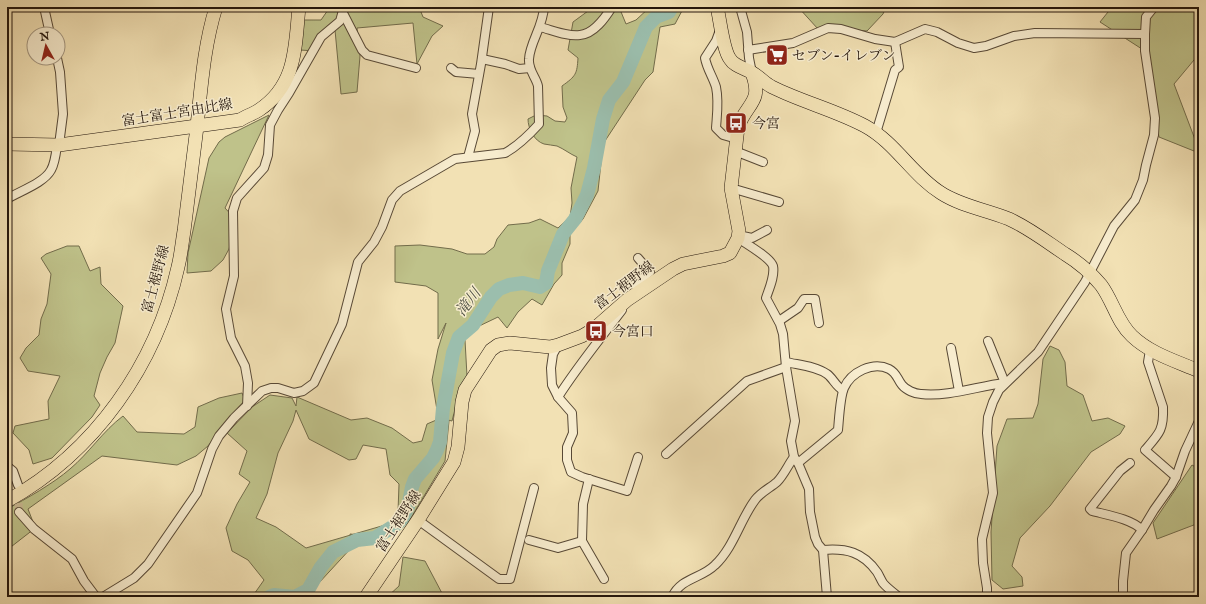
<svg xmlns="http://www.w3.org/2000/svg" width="1206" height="604" viewBox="0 0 1206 604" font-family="'IM FELL English','Noto Serif JP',serif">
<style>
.green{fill:#bfc28a;stroke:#726c4b;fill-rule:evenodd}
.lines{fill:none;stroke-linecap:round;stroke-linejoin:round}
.river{stroke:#9bbead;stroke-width:14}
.street-tunnel{stroke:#c9b892;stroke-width:8;stroke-dasharray:8 4;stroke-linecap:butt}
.street-casing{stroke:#584936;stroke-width:10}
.primary-casing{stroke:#24160c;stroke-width:14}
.street{stroke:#f7ecce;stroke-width:8}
.primary{stroke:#f2e1b4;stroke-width:13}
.labels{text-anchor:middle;stroke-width:3;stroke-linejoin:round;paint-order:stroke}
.poi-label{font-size:14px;fill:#24160c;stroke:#f7ecce;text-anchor:start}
.street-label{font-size:14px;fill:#24160c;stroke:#f7ecce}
.water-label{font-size:15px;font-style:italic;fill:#4e5144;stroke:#f7ecce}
</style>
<rect width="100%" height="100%" fill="#f2e1b4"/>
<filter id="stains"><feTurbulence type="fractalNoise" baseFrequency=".005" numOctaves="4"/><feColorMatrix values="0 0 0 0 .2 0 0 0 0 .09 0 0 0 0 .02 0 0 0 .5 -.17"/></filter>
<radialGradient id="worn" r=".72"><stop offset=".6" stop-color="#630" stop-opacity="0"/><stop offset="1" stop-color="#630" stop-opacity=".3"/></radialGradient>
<g class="green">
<polygon points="330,7 419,7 423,17 443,26 432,36 417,64 413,23 357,28 360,56 357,92 341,94 335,30 323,39 316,51 300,50 302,20 321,20"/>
<path d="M588 7H619L626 24 636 20 650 7H684L675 24 660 27 653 72 645 80 603 144 598 191 583 219 570 234V244L562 263V275L554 284 542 305 532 299 518 312 507 328 498 317 475 328 465 340 467 376 460 389 452 421 448 420 449 421 445 461 409 521 394 535 382 537 350 534 352 547 306 597H252L264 580 248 560 232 551 226 528 237 504 250 482 239 474 247 451 227 433 252 407 270 395 292 398 296 406 297 397 351 420 367 418 392 428 413 443 422 441 427 424 441 418 438 416 432 380 438 349 446 323 438 339V293L426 286 395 282V246L420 245 452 249 467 254H485L494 247 497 239 508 225 529 223 540 219 558 228 570 217 572 203 571 188 577 157C570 154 564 149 557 146 553 145 548 145 544 144 534 141 528 128 528 119L536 115 547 116 555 121 565 122 567 118 563 107 562 86C576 76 577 74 578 58L568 50 573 22 588 11ZM296 410 309 439 349 460 356 459 363 445 386 449 390 475 399 484 398 512 392 523 306 548 276 527 256 518 267 494 278 453 293 421Z"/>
<polygon points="798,7 886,7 883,14 867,31 834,28 818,29"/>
<polygon points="1112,7 1199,7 1199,54 1174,84 1199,150 1199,153 1159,137 1145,51 1100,22"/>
<polygon points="269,115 225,208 236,220 229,249 223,260 211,271 187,273 188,253 209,158 219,142 225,137"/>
<polygon points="67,246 79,246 90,271 100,267 101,284 123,306 115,343 107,357 100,373 94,396 100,405 92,417 52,458 33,464 29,450 13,433 15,426 49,419 48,401 60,376 28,371 20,358 26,348 39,335 41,319 47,304 51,274 41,258 46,254"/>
<polygon points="1050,346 1059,350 1065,362 1067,386 1083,395 1092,421 1108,418 1125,426 1120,434 1091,452 1050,506 1020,538 1012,566 1022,577 1023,586 1003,589 992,580 991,532 997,446 1007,419 1033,418 1038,404 1043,359"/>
<path d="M242 393 245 400 231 415 208 446 196 456 177 465 102 456 28 509 33 522 26 520 34 529 7 550V509C26 499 54 483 70 469 89 453 103 431 123 416L137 432 184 434 195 427 198 407 219 398Z"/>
<polygon points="1192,465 1199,469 1199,523 1157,539 1153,523"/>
<polygon points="403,557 425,561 444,597 387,597 399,586"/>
</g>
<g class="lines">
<polyline class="river" points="269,597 274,595 295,597 308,590 321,567 333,552 357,540 375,538 397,524 402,519 408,507 412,487 415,479 433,458 437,450 440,442 443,408 453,353 459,337 473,325 491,297 499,289 509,285 523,283 540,287 546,283 548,271 563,234 575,219 587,195 594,168 603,119 609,100 623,82 646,27 656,17 669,12 672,7"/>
<polyline class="street-tunnel" points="18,491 19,512"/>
<g class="street-casing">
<g id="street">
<polyline points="44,7 50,34"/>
<polyline points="740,7 747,32 749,58 752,73"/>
<polyline points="343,13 362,50 367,55 416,68"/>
<path d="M540 27C552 30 568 37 580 35 594 34 605 18 612 7"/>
<path d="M720 30 716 41 705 58C707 69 713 77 716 87 719 101 717 114 716 128L723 135 737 139"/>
<polyline points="1145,34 1146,17 1154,7"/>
<polyline points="748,50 793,43 828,28 841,29 875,39 895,42 925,29 937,32 958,43 974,48 986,46 1014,36 1035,33 1145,34 1145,51 1155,118 1154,135 1146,165 1143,180 1135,200 1114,226 1085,282 1038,352 999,390 993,402 988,417 987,433 993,493 982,539 983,563 987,588 987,597"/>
<polyline points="57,58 60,72 63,114 59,145"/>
<polyline points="482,59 505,64 519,69 530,68"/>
<polyline points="451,68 456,72 479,74"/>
<polyline points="876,133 895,70 899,67 895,42"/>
<polyline points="735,151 763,162"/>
<polyline points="468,157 475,131 472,114 481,64 489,7"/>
<polyline points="731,188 779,202"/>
<path d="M7 199C20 191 44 183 51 170 55 163 56 153 57 145"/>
<polyline points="738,235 752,238 767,230"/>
<path d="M738 238C746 244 770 257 773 266 775 276 769 289 766 298L780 324 783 334 786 367 795 421 791 441 794 457 798 463 809 489 810 512 815 537 818 544 823 550 827 597"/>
<polyline points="637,293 636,284 650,272 638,258"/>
<polyline points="779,321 798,308 804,299 815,299 819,323"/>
<polyline points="558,345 553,354 551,368 552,385 558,397 572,413 573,433 567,447 567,460 571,472 582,477 627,491 638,457"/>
<polyline points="951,348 959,391"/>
<path d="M1150 350 1148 362 1163 407C1164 430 1159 434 1145 450L1176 477"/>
<path d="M786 362C799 365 816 366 827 374 833 378 836 387 843 390"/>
<path d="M558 397C577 367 600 339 622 310"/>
<polyline points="247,406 248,383 245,366 231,338 226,309 234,276 233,211 237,198 264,168 268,155 270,125 278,110 289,93 321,37 340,21 344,7"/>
<polyline points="666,454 747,381 786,367"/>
<path d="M798 463 838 430C839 420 840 397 844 388 851 372 873 361 889 369 897 373 897 379 902 385 906 390 915 394 921 394 949 397 978 386 1005 383L988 341"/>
<path d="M1130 463 1120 471 1090 509 1092 511C1107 515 1132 519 1142 530"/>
<polyline points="7,466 13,471 18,485"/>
<polyline points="589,479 583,504 582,541 604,579"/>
<polyline points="19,512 34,529 72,559 84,581 96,597"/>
<polyline points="418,520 499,579 510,579 534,488"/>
<polyline points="529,540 558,548 582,541"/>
<path d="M823 550C846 548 863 552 877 572 879 575 881 580 883 583 887 588 894 593 899 597"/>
<path d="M103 597 134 578 148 564 197 493 212 449 219 436 234 418 262 391 271 388H278L294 393 303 391 314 383 342 324 358 262 374 242 382 227 392 200 400 191 455 159 505 153C518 146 529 135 539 124L538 86C536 77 528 70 529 59 530 42 543 27 544 7"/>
<path d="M672 597C682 577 701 579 715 565 734 547 740 520 755 500 761 492 770 488 777 482 784 475 788 465 794 457"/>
<polyline points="1123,597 1123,581 1126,553 1142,530 1154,510 1171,486 1176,477 1185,451 1199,421"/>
</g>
</g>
<g class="primary-casing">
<g id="primary">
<path d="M717 7C720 19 723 50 730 59 734 66 744 68 751 72 759 76 764 83 772 87 802 102 835 110 865 126 896 143 912 175 941 193 961 206 987 210 1009 219 1029 228 1047 242 1065 254 1078 262 1091 273 1101 285 1113 301 1117 322 1132 336 1151 354 1176 361 1199 371"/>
<path d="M7 144 59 145 240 120C246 116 253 114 259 110 297 85 295 46 299 7"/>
<path d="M7 501C95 452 156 365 178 267 181 255 182 243 184 231 188 199 192 167 196 135 201 92 203 49 216 7"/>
<path d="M366 597 418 520 454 462 458 447 462 402 465 390 491 350 498 345 510 343 550 347 558 345 582 336 594 329 627 300 673 269 683 264 723 256 730 253 738 238 739 231 731 188 738 127C747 102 763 103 752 73"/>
</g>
</g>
<use href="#street" class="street"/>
<use href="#primary" class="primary"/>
</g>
<defs>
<g id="supermarket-square" transform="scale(1.15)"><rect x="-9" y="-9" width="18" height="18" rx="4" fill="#8f2418" stroke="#f7ecce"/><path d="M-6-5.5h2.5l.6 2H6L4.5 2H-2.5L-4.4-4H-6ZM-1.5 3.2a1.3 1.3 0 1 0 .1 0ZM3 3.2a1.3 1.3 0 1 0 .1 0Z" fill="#fff"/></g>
<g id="bus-square" transform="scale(1.15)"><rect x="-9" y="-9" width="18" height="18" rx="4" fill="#8f2418" stroke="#f7ecce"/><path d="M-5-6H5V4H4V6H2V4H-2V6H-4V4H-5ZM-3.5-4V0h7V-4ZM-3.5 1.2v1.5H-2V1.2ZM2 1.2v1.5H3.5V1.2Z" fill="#fff"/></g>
</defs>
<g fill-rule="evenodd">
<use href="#supermarket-square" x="777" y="55"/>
<use href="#bus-square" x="736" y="123"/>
<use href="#bus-square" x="596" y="331"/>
</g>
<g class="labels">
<g class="poi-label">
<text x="792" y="60">セブン-イレブン</text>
<text x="752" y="128">今宮</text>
<text x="612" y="336">今宮口</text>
</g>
<g class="street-label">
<text transform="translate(177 112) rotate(-9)" y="5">富士富士宮由比線</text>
<text transform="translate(155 279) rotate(-75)" y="5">富士裾野線</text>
<text transform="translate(624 285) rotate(-37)" y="5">富士裾野線</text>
<text transform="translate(398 521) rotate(-57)" y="5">富士裾野線</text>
</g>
<g class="water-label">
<text transform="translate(468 302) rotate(-52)" y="5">滝川</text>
</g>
</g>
<rect width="1206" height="604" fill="none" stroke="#f2e1b4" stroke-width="24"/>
<rect x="8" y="8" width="1190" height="588" fill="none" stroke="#24160c" stroke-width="2"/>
<rect x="12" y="12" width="1182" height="580" fill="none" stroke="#24160c"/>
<g transform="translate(46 46) rotate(352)"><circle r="19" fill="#f7ecce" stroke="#a39680"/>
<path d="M0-3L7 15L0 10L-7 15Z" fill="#8f2418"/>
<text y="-6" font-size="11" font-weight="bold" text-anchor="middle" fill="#24160c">N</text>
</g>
<rect width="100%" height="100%" filter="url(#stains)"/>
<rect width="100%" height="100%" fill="url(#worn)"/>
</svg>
